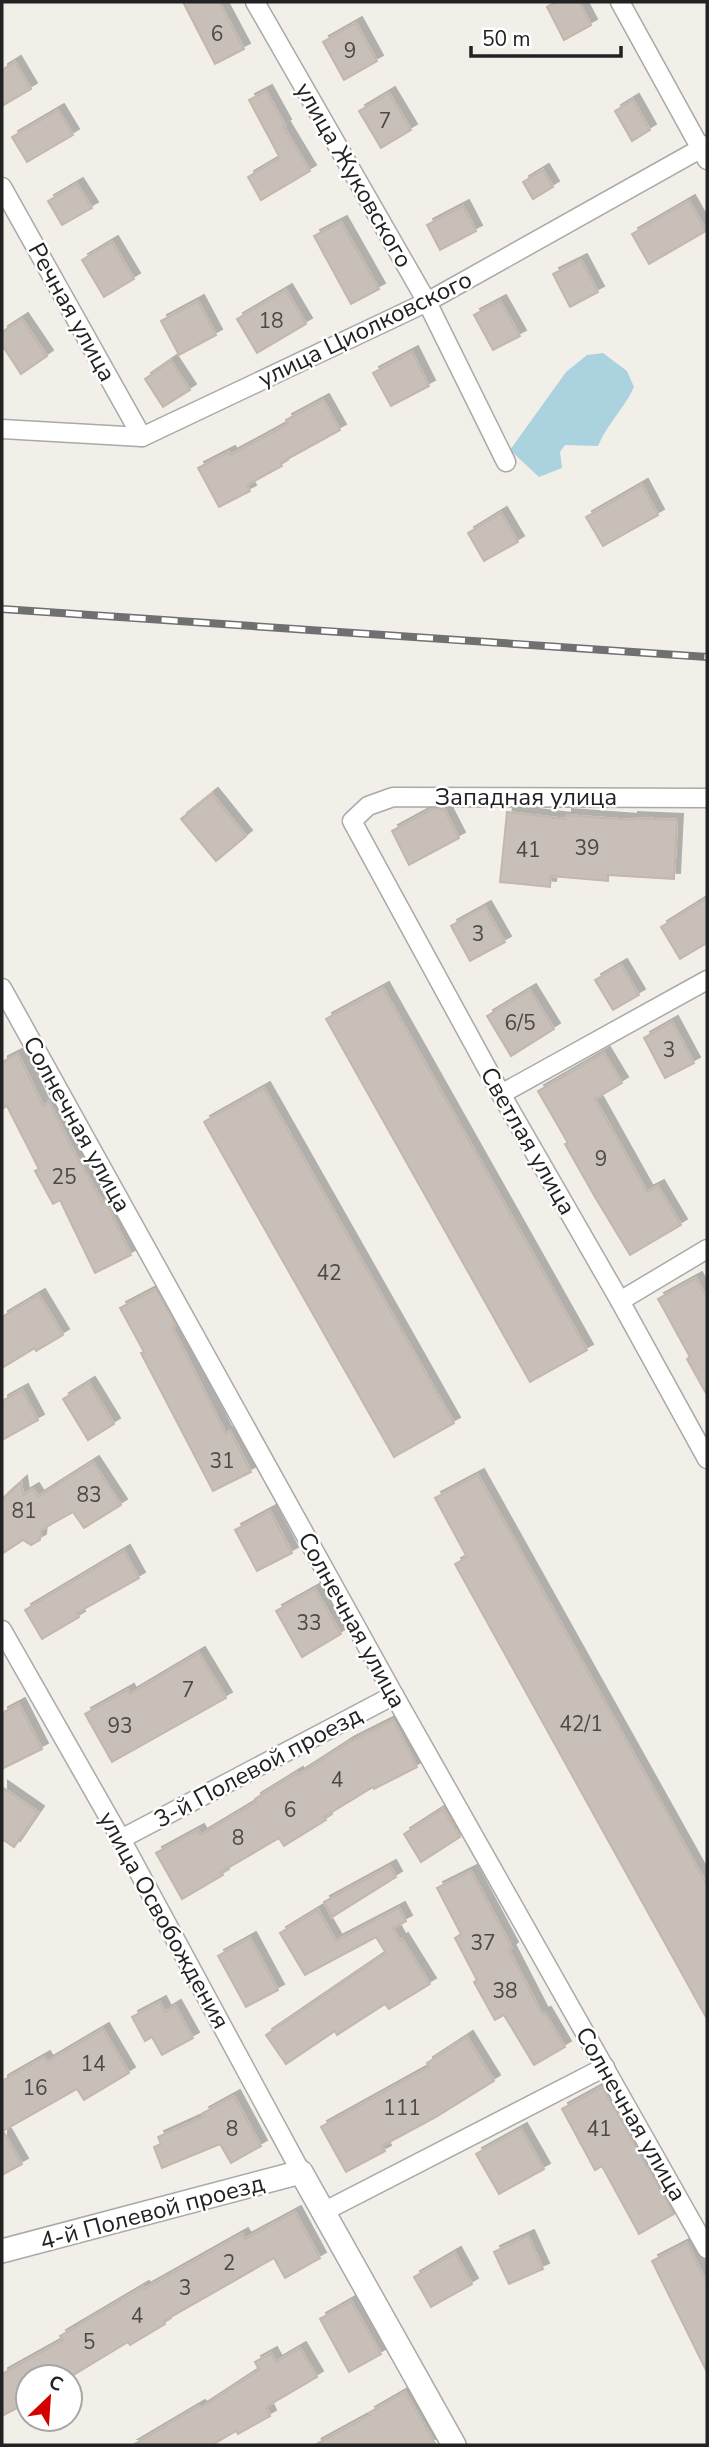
<svg xmlns="http://www.w3.org/2000/svg" width="709" height="2447" viewBox="0 0 709 2447" font-family="'Nunito Sans',sans-serif">
<style>
.water{fill:#aad3df}
.building{fill:#c7bfb8;stroke:#c4b6ab;stroke-width:2;filter:url(#shadow)}
.lines{fill:none;stroke-linecap:round;stroke-linejoin:round}
.minor-casing{stroke:#a9a9a9;stroke-width:21}
.tertiary-casing{stroke:#a9a9a9;stroke-width:26}
.minor{stroke:#fff;stroke-width:18}
.tertiary{stroke:#fff;stroke-width:23}
.rail-casing{stroke:#707070;stroke-width:8}
.rail{stroke:#fff;stroke-width:5;stroke-dasharray:16;stroke-linecap:butt}
.labels{text-anchor:middle;stroke-width:5;stroke-linejoin:round;paint-order:stroke}
.number-label{font-size:21px;fill:#4b4948}
.street-label{font-size:24px;fill:#222;stroke:#fff}
</style>
<defs>
<filter id="shadow"><feDropShadow dx="6" dy="-6" stdDeviation="0" flood-color="#0004"/></filter>
</defs>
<rect width="100%" height="100%" fill="#f2efe9"/>
<path class="water" d="M603 353 627 371 634 387C624 409 607 424 598 446L565 445 560 452 562 468 539 477 510 450 566 372 587 355Z"/>
<g class="building">
<polygon points="183,2 219,2 244,49 215,64"/>
<polygon points="556,2 579,2 591,25 564,40 547,7"/>
<polygon points="356,23 377,61 344,80 323,42"/>
<polygon points="15,62 31,89 2,106 2,70"/>
<polygon points="266,91 285,125 283,126 310,171 261,200 248,177 280,158 249,100"/>
<polygon points="389,93 411,130 381,148 359,111"/>
<polygon points="633,100 650,130 632,141 615,111"/>
<polygon points="58,110 73,135 27,162 12,137"/>
<polygon points="543,170 553,187 533,199 523,182"/>
<polygon points="77,184 92,208 62,225 48,201"/>
<polygon points="689,201 706,231 649,264 632,234"/>
<polygon points="463,206 476,231 440,250 427,225"/>
<polygon points="341,222 379,289 351,304 314,236"/>
<polygon points="112,242 134,279 104,297 82,260"/>
<polygon points="581,260 598,292 570,307 553,274"/>
<polygon points="286,290 306,324 257,353 237,319"/>
<polygon points="198,301 216,335 179,355 161,321"/>
<polygon points="500,301 520,336 493,350 474,315"/>
<polygon points="22,319 47,356 21,374 2,345 2,332"/>
<polygon points="412,352 429,386 391,406 373,373"/>
<polygon points="171,361 190,390 163,407 145,379"/>
<polygon points="323,400 340,430 280,463 282,466 247,485 250,491 219,507 198,468 229,452 231,455 288,424 286,420"/>
<polygon points="642,485 658,515 603,546 586,517"/>
<polygon points="501,513 518,542 484,561 468,533"/>
<polygon points="212,794 246,836 216,861 181,819"/>
<polygon points="434,808 444,809 459,838 409,865 392,831"/>
<polygon points="507,812 566,819 566,815 632,820 632,818 677,820 674,879 608,875 608,881 551,876 550,887 500,882"/>
<polygon points="707,898 707,943 680,959 661,927"/>
<polygon points="485,907 505,942 470,961 451,926"/>
<polygon points="621,965 639,995 613,1010 595,980"/>
<polygon points="383,988 587,1350 530,1382 326,1019"/>
<polygon points="530,990 554,1029 511,1056 487,1016"/>
<polygon points="672,1022 694,1063 665,1078 644,1038"/>
<polygon points="604,1053 622,1083 595,1099 647,1192 658,1186 681,1225 630,1255 595,1197 565,1144 568,1143 538,1091"/>
<polygon points="18,1054 43,1106 49,1102 73,1150 103,1203 105,1201 131,1255 95,1273 60,1200 53,1204 35,1171 39,1169 7,1106 2,1109 2,1062"/>
<polygon points="264,1088 454,1423 394,1457 204,1122"/>
<polygon points="696,1278 707,1298 707,1395 687,1359 690,1357 658,1299"/>
<polygon points="156,1289 176,1325 172,1327 226,1434 230,1431 251,1472 213,1491 141,1353 144,1352 120,1308"/>
<polygon points="39,1295 63,1335 36,1351 35,1348 2,1368 2,1317"/>
<polygon points="89,1383 114,1424 88,1440 63,1399"/>
<polygon points="22,1390 38,1420 2,1440 2,1401"/>
<polygon points="93,1462 121,1505 84,1528 73,1512 41,1530 40,1540 31,1545 23,1540 2,1554 2,1499 21,1482 23,1495 33,1489 38,1497"/>
<polygon points="478,1475 707,1885 707,2019 455,1564 467,1557 435,1498"/>
<polygon points="270,1511 292,1553 257,1571 235,1530"/>
<polygon points="124,1551 139,1578 77,1613 79,1617 42,1639 25,1610"/>
<polygon points="315,1589 341,1634 302,1657 276,1611"/>
<polygon points="199,1653 226,1698 112,1762 85,1714 128,1690 130,1694"/>
<polygon points="19,1704 42,1749 2,1769 2,1713"/>
<polygon points="393,1720 417,1767 374,1789 373,1787 324,1817 326,1820 284,1846 279,1838 221,1872 223,1875 182,1899 156,1853 198,1830 201,1835 256,1802 255,1799 297,1773 298,1775 349,1742"/>
<polygon points="2,1787 38,1812 14,1847 2,1839"/>
<polygon points="443,1809 460,1837 421,1862 404,1834"/>
<polygon points="390,1866 396,1877 332,1917 324,1902"/>
<polygon points="471,1871 512,1948 509,1950 542,2014 545,2013 565,2047 534,2065 504,2015 495,2020 474,1982 477,1980 455,1938 461,1934 437,1888"/>
<polygon points="399,1908 406,1921 393,1928 400,1941 402,1939 430,1984 389,2009 385,2004 337,2035 335,2031 286,2064 266,2035 386,1953 376,1937 305,1975 280,1933 318,1910 336,1941"/>
<polygon points="250,1938 278,1990 246,2007 218,1956"/>
<polygon points="160,2002 165,2012 175,2006 193,2038 162,2055 152,2037 145,2041 132,2017"/>
<polygon points="103,2029 129,2073 84,2100 77,2089 3,2131 22,2164 2,2175 2,2081 44,2057 47,2062"/>
<polygon points="467,2037 494,2081 436,2117 382,2146 385,2151 346,2172 321,2127 429,2067 427,2063"/>
<polygon points="602,2087 674,2214 639,2234 602,2166 595,2170 562,2109"/>
<polygon points="234,2096 261,2146 231,2163 220,2144 162,2168 154,2147 161,2144 158,2137 205,2116 203,2113"/>
<polygon points="521,2129 544,2169 499,2194 476,2154"/>
<polygon points="295,2212 320,2258 285,2278 274,2258 164,2321 165,2324 130,2345 128,2342 70,2377 28,2377 28,2402 2,2416 2,2374 63,2340 60,2336 143,2287 144,2289 242,2234 245,2239"/>
<polygon points="528,2236 543,2269 509,2284 494,2252"/>
<polygon points="687,2243 707,2283 707,2372 652,2261"/>
<polygon points="455,2253 472,2284 431,2307 414,2277"/>
<polygon points="351,2301 381,2354 349,2372 320,2319"/>
<polygon points="300,2348 317,2377 266,2407 270,2416 238,2434 236,2431 212,2445 133,2445 199,2406 201,2408 259,2370 255,2362 271,2353 276,2362"/>
<polygon points="405,2392 436,2445 315,2445 370,2415 369,2413"/>
</g>
<g class="lines">
<g class="minor-casing">
<g id="minor">
<polyline points="255,2 427,302 506,462"/>
<polyline points="620,2 707,160"/>
<polyline points="2,187 142,437"/>
<polyline points="2,429 142,437 427,302 707,145"/>
<polyline points="707,798 393,797 368,806 352,821 501,1094 620,1301 707,1459"/>
<polyline points="2,988 394,1695 707,2249"/>
<polyline points="501,1094 707,980"/>
<polyline points="620,1301 707,1249"/>
<polyline points="2,1630 121,1839 301,2172"/>
<polyline points="121,1839 394,1695"/>
<polyline points="323,2212 605,2067"/>
</g>
</g>
<g class="tertiary-casing">
<polyline id="tertiary" points="2,2251 301,2172 454,2445"/>
</g>
<use href="#minor" class="minor"/>
<use href="#tertiary" class="tertiary"/>
<g class="rail-casing">
<polyline id="rail" points="2,609 707,657"/>
</g>
<use href="#rail" class="rail"/>
</g>
<g class="labels">
<g class="number-label">
<text x="217" y="41">6</text>
<text x="350" y="58">9</text>
<text x="385" y="128">7</text>
<text x="271" y="328">18</text>
<text x="587" y="855">39</text>
<text x="528" y="857">41</text>
<text x="478" y="941">3</text>
<text x="520" y="1030">6/5</text>
<text x="669" y="1057">3</text>
<text x="601" y="1166">9</text>
<text x="64" y="1184">25</text>
<text x="329" y="1280">42</text>
<text x="222" y="1468">31</text>
<text x="89" y="1502">83</text>
<text x="24" y="1518">81</text>
<text x="309" y="1630">33</text>
<text x="188" y="1697">7</text>
<text x="581" y="1731">42/1</text>
<text x="120" y="1733">93</text>
<text x="337" y="1787">4</text>
<text x="290" y="1817">6</text>
<text x="238" y="1845">8</text>
<text x="483" y="1950">37</text>
<text x="505" y="1998">38</text>
<text x="93" y="2071">14</text>
<text x="35" y="2095">16</text>
<text x="402" y="2115">111</text>
<text x="232" y="2136">8</text>
<text x="599" y="2136">41</text>
<text x="229" y="2270">2</text>
<text x="185" y="2295">3</text>
<text x="137" y="2323">4</text>
<text x="89" y="2349">5</text>
</g>
<g class="street-label">
<text transform="translate(354 175) rotate(60)" y="8">улица Жуковского</text>
<text transform="translate(72 312) rotate(61)" y="8">Речная улица</text>
<text transform="translate(365 329) rotate(-26)" y="8">улица Циолковского</text>
<text x="526" y="805">Западная улица</text>
<text transform="translate(77 1124) rotate(61)" y="8">Солнечная улица</text>
<text transform="translate(528 1141) rotate(60)" y="8">Светлая улица</text>
<text transform="translate(352 1620) rotate(61)" y="8">Солнечная улица</text>
<text transform="translate(258 1767) rotate(-28)" y="8">3-й Полевой проезд</text>
<text transform="translate(164 1920) rotate(61)" y="8">улица Освобождения</text>
<text transform="translate(631 2114) rotate(60)" y="8">Солнечная улица</text>
<text transform="translate(152 2212) rotate(-15)" y="8">4-й Полевой проезд</text>
</g>
</g>
<rect width="709" height="2447" fill="none" stroke="#222222" stroke-width="7"/>
<g transform="translate(49 2398) rotate(25)"><circle r="33" fill="#ffffff" stroke="#a7a7a7" stroke-width="2"/>
<path d="M0-5L12 26L0 18L-12 26Z" fill="#d40000"/>
<text y="-10" font-size="19" font-weight="bold" text-anchor="middle" fill="#222222">С</text>
</g>
<path d="M471 46v10h150v-10" fill="none" stroke="#222222" stroke-width="3.5"/>
<text x="482" y="46" font-size="21" fill="#222222" stroke="#ffffff" stroke-width="5" paint-order="stroke">50 m</text>
</svg>
